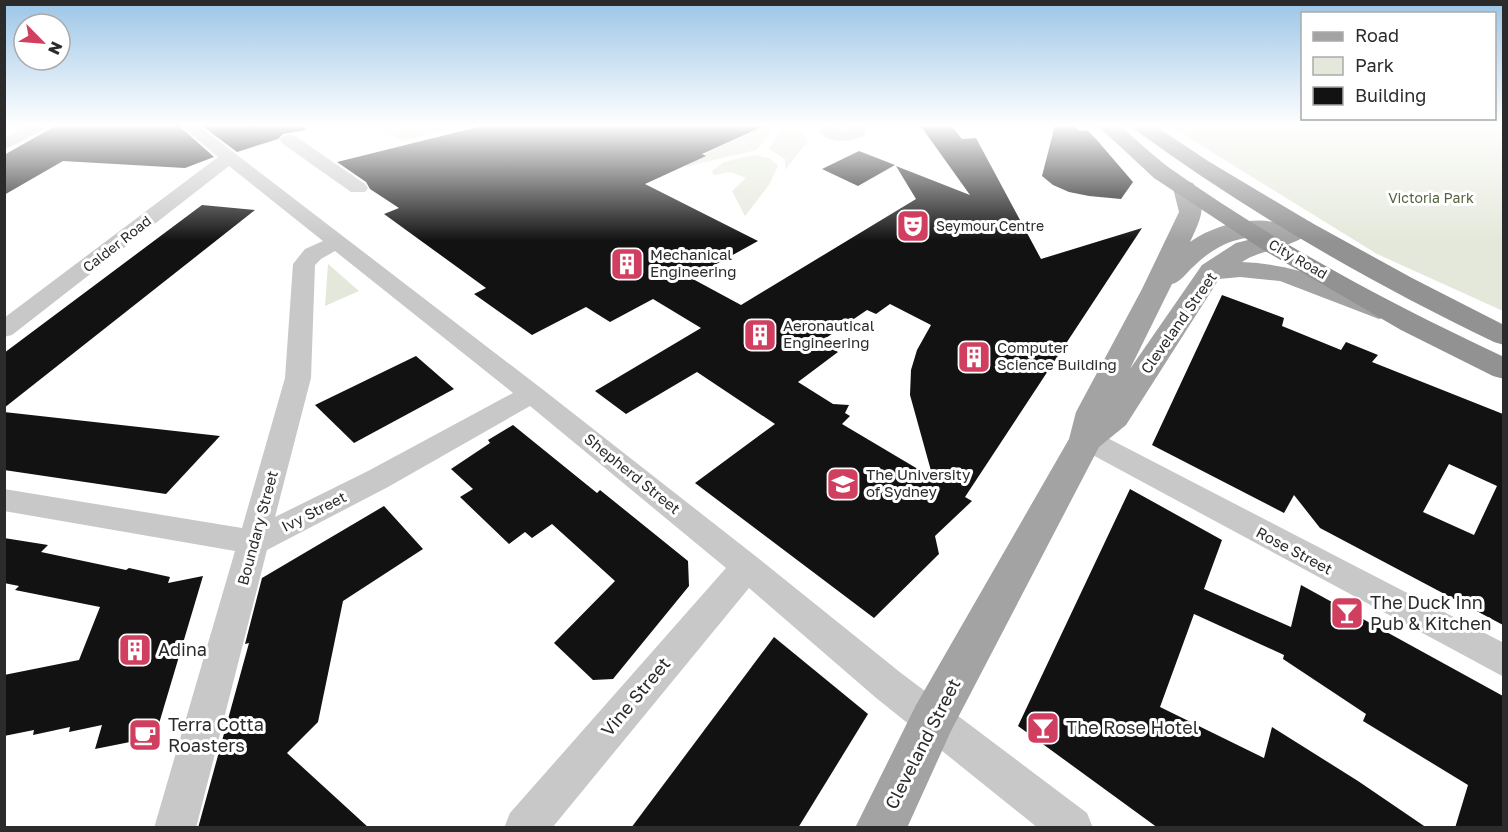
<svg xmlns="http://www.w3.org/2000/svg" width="1508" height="832" viewBox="0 0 1508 832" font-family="'Golos Text',sans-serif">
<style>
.green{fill:#e4e8da}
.building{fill:#121212;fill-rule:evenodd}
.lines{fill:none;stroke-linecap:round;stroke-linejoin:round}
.street{fill:#c8c8c8;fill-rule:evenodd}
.primary{fill:#a3a3a3;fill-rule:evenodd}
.highway{fill:#929292;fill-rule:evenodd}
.labels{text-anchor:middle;stroke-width:6;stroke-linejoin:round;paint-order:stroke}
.far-park-label{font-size:14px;fill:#54623e;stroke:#fff}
.far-poi-label{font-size:14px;fill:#2b2b2b;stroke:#fff;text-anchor:start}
.far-street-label{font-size:14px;fill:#2b2b2b;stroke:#fff}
.poi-label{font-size:15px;fill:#2b2b2b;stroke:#fff;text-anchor:start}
.street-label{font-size:15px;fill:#2b2b2b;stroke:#fff}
.near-poi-label{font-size:18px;fill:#2b2b2b;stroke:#fff;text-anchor:start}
.near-street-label{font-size:18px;fill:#2b2b2b;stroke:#fff}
</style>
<rect width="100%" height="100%" fill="#fff"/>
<g class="green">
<polygon points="373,125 467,125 403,141"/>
<polygon points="767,125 770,125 771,134 756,150 689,166 681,165"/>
<polygon points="1168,125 1503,125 1503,311 1377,254"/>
<polygon points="784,128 801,132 808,141 785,170 785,159 769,149 779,132"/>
<polygon points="754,155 769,158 778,166 769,185 745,216 732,191 746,178 731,172 714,175 712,171 724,162"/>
<polygon points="328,264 359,291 325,306"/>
</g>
<g class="building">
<polygon points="57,125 178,125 214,157 185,168 63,161 4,195 4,155"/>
<polygon points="201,125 305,125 306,130 283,134 278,139 237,152"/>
<path d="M486 125H766L702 154 706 156 645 184 758 241 691 278 741 305 916 199 896 166 970 195 920 125H951L962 139 976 138 1041 259 1142 228 965 497 972 501 935 536 939 554 874 618 695 483 775 424 697 372 626 414 595 391 701 328 653 299 610 322 586 307 532 335 474 294 486 288 384 214 399 208 370 189 366 182 337 162ZM890 304 931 325 917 350 911 370 910 395 933 478 842 424 850 416 845 413 849 405 833 404 798 382 838 352 820 342 867 310 876 314Z"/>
<polygon points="1055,125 1073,125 1080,131 1087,130 1096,139 1133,182 1121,199 1089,196 1069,192 1053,185 1042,176"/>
<polygon points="859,151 895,165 858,186 822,169"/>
<polygon points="202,205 255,210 4,408 4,353"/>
<path d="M1222 295 1284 318 1282 326 1341 350 1346 342 1378 355 1372 362 1503 414V625L1320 528 1294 495 1284 513 1152 445ZM1449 464 1497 486 1474 535 1423 512Z"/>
<polygon points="416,356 454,389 354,443 315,405"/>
<polygon points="4,412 220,436 166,494 4,470"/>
<polygon points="513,425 597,493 600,490 688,561 689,586 613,679 593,680 554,643 615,581 552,524 532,538 525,532 509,544 460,497 473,489 451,469 490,443 488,440"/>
<polygon points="1130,489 1222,540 1204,589 1291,627 1301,585 1503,696 1503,828 1455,828 1468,785 1363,721 1366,714 1283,659 1284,655 1194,614 1160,707 1264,758 1272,727 1358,781 1427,828 1158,828 1018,726"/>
<polygon points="384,506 423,549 343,601 318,722 287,753 369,828 198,828 249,643 245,644 262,578"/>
<polygon points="4,538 48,545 41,552 126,570 129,568 170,577 168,583 203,576 155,737 95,749 102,725 69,732 70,727 33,735 34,730 4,736 4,675 79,660 100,607 15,590 19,586 4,583"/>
<polygon points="774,637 868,714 798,828 631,828"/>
</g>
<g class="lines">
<g class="street">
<polygon points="27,125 47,125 45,129 4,150 4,138"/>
<path d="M180 125H198L546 392 758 558 901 673 1087 813 1093 828H1038L875 697 749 588 552 828H504L510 813 726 568 530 406 388 487 267 550 196 828H154L235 551 4 511V489L242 528 285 378 293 264 305 249 323 241 229 166 12 335 4 337V318L218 157ZM335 251 513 393 368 471 275 517 311 378 315 265 321 259Z"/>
<path d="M821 125H840L837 129 843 131 849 130 844 125H864L867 129 863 137C847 141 831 145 819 131Z"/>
<polygon points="289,135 295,136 365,184 368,188 365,192 351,192 283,144 280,140 283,136"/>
<polygon points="1086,429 1096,432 1504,643 1504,677 1076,446 1072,439 1076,432"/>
</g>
<path class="primary" d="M1185 181 1193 183C1209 205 1200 220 1190 242 1214 225 1250 216 1279 223L1282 227 1302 220 1311 222 1314 227C1300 248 1262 248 1242 262 1295 264 1341 284 1389 304L1393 310 1389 316 1379 319 1280 281 1240 277 1219 279 1126 425 1099 447 951 731 907 828H855L916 705 1069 439 1076 412 1142 289 1179 212 1173 188 1177 183ZM1264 236 1236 243 1202 265 1130 369 1172 284C1181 282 1186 273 1193 267 1214 246 1235 237 1264 236Z"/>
<g class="highway">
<path d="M1097 125H1119C1136 139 1153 156 1171 169 1274 242 1389 303 1504 357V379L1493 376 1401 330 1260 248 1154 178Z"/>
<path d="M1131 125H1154L1208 161 1312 223 1412 278 1504 325V345L1494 342C1369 282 1246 211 1134 129Z"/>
</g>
</g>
<linearGradient id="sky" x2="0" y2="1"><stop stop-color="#9bc5e7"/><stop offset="0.52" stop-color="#fff"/><stop offset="1" stop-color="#fff" stop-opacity="0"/></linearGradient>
<rect width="1508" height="241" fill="url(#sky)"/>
<defs>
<g id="theatre-square" transform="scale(1.725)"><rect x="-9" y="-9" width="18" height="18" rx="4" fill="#d13f60" stroke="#fff"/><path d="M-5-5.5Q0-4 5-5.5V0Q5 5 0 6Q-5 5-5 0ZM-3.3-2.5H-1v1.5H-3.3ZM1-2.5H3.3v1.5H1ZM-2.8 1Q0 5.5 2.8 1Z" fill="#fff"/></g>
<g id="building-square" transform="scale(1.725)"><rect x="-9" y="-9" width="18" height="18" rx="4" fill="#d13f60" stroke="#fff"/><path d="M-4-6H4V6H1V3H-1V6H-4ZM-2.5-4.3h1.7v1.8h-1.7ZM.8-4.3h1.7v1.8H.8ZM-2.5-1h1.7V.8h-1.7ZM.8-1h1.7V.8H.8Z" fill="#fff"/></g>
<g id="university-square" transform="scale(1.725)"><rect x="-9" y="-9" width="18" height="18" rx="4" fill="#d13f60" stroke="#fff"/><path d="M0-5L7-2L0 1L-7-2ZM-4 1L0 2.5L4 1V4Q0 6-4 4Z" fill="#fff"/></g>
<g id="bar-square" transform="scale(1.725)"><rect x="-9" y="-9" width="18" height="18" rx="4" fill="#d13f60" stroke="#fff"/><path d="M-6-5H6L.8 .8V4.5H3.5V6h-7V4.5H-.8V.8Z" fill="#fff"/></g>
<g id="cafe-square" transform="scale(1.725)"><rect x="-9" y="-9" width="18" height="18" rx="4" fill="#d13f60" stroke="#fff"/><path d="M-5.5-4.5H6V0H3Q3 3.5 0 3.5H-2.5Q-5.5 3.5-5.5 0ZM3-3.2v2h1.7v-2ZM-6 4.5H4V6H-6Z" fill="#fff"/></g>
</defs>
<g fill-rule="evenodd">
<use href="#theatre-square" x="913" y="226"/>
<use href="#building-square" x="627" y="264"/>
<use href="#building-square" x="760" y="335"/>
<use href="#building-square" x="974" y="357"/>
<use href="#university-square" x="843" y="484"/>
<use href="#bar-square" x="1347" y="613"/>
<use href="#building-square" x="135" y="650"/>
<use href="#bar-square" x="1043" y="728"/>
<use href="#cafe-square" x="145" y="735"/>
</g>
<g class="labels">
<g class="far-park-label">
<text x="1431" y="203">Victoria Park</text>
</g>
<g class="far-poi-label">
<text x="936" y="231">Seymour Centre</text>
</g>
<g class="far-street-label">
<text transform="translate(117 244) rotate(-38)" y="5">Calder Road</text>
<text transform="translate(1298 259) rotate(30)" y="5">City Road</text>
</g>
<g class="poi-label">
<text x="650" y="260">Mechanical<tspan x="650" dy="17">Engineering</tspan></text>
<text x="783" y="331">Aeronautical<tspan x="783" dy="17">Engineering</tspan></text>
<text x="997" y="353">Computer<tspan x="997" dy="17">Science Building</tspan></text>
<text x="866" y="480">The University<tspan x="866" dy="17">of Sydney</tspan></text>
</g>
<g class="street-label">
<text transform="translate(1179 323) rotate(-55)" y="5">Cleveland Street</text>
<text transform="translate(632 474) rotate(39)" y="5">Shepherd Street</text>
<text transform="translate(314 512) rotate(-27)" y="5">Ivy Street</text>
<text transform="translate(258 528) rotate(-75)" y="5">Boundary Street</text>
<text transform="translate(1294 551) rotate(28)" y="5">Rose Street</text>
</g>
<g class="near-poi-label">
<text x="1370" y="609">The Duck Inn<tspan x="1370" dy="21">Pub &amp; Kitchen</tspan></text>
<text x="158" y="656">Adina</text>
<text x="168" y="731">Terra Cotta<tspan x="168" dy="21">Roasters</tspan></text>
<text x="1066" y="734">The Rose Hotel</text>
</g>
<g class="near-street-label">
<text transform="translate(636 697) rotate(-50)" y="6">Vine Street</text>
<text transform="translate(923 744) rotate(-63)" y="6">Cleveland Street</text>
</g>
</g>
<rect width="1508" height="832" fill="none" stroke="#2b2b2b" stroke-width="12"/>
<rect x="1301" y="12" width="195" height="108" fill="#ffffff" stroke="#aaaaaa" stroke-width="1.5"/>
<rect x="1313" y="32" width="30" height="9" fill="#a3a3a3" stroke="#aaaaaa" stroke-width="1.5"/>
<text x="1355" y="42" font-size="18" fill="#2b2b2b">Road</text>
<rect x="1313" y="57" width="30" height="18" fill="#e4e8da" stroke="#aaaaaa" stroke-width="1.5"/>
<text x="1355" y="72" font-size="18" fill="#2b2b2b">Park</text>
<rect x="1313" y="87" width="30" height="18" fill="#121212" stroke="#aaaaaa" stroke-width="1.5"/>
<text x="1355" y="102" font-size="18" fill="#2b2b2b">Building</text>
<g transform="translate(42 42) rotate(115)"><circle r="28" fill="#ffffff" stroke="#aaaaaa" stroke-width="1.5"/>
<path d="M0-4.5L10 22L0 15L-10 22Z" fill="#d13f60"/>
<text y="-9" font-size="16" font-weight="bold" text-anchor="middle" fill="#2b2b2b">N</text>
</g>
</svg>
